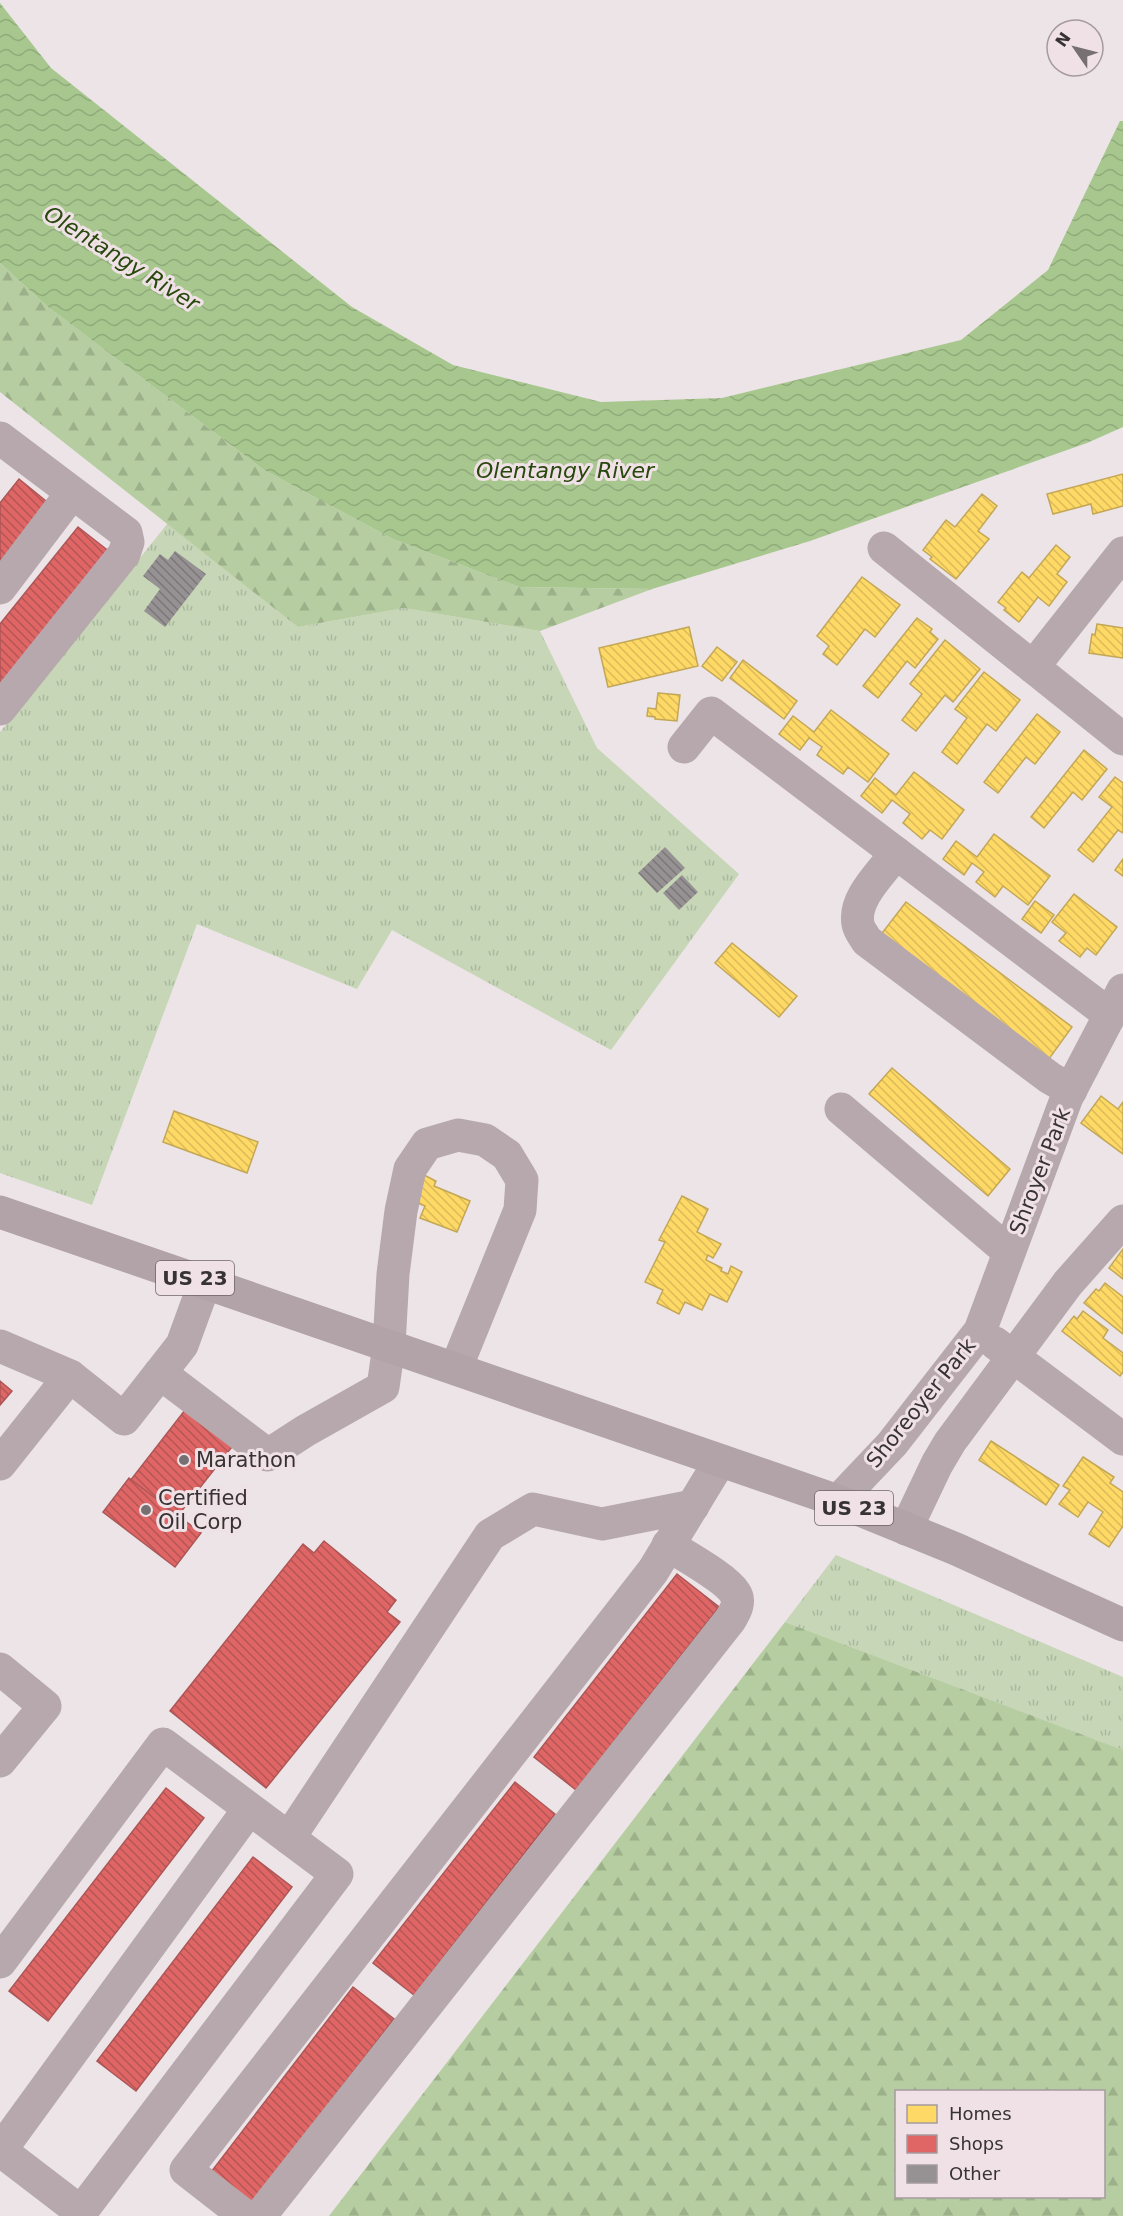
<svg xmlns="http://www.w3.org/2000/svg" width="1123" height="2216" viewBox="0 0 1123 2216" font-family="'DejaVu Sans',sans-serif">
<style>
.grass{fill:url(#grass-tufts)}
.forest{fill:url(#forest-firs);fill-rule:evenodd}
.water{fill:url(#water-waves)}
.homes{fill:url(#homes-back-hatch);stroke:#c3a757;stroke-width:1.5}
.shops{fill:url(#shops-back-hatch);stroke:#ad5657;stroke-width:1.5}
.building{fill:url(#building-back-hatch)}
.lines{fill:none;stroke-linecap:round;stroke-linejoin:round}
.minor{stroke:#b6a8ac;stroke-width:33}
.highway{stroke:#b2a3a9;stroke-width:33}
.poi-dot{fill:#767072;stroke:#efe1e5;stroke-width:2}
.labels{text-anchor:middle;stroke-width:6;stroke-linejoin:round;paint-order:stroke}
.shield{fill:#efe1e5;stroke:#6e6668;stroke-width:1.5}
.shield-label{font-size:20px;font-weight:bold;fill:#373233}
.street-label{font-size:21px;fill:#373233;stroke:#efe1e5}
.poi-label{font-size:21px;fill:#373233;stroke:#efe1e5;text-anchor:start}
.water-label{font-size:22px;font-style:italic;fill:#28480d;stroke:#efe1e5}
</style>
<defs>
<pattern id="grass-tufts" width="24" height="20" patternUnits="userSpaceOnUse" patternTransform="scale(1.5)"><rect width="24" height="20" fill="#c6d6b7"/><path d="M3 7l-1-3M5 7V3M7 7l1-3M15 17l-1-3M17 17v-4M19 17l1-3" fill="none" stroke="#abb89e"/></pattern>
<pattern id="forest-firs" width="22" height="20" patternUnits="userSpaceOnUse" patternTransform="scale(1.5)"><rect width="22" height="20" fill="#b5cda0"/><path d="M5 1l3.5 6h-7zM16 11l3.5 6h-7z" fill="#9cb08a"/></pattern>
<pattern id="water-waves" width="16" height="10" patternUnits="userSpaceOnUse" patternTransform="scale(1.5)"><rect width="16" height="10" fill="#a7c78e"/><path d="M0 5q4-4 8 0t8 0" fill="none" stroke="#90ab7b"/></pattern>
<pattern id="homes-back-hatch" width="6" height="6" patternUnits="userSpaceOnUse" patternTransform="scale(1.5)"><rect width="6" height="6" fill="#ffd966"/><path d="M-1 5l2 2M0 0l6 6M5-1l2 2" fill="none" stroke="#dbbb59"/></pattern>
<pattern id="shops-back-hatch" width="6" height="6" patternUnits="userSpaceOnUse" patternTransform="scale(1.5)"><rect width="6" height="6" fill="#e06666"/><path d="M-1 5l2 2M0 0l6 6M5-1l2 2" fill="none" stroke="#b65555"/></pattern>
<pattern id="building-back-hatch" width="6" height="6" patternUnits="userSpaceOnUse" patternTransform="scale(1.5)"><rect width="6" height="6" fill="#969192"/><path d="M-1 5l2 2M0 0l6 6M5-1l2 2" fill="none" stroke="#7b7778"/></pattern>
</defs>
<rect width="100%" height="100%" fill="#ece4e6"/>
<g class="grass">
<polygon points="168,523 298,627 404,608 540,631 597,748 739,874 611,1050 392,930 357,989 197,924 92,1205 0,1173 0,732"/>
<polygon points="836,1555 1123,1677 1123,1750 785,1622"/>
</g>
<g class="forest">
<polygon points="0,263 48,307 264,470 393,539 519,587 652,589 540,631 404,608 298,627 0,392"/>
<path d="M785 1622 1123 1750V2216H329ZM896 2092H1104V2196H896Z"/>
</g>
<polygon class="water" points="0,3 51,68 352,307 453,365 601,402 722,398 961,340 1048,270 1120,121 1123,121 1123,427 1087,443 810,541 652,589 519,587 393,539 264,470 48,307 0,263"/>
<g class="homes">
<polygon points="1123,474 1123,506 1093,514 1091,504 1053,514 1047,494"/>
<polygon points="982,494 997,506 978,531 989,539 956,579 930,559 932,557 923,550 946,520 955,527"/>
<polygon points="1056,545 1070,557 1057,574 1067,582 1049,606 1038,597 1019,622 1004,610 1006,608 998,602 1022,572 1029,578"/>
<polygon points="862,577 900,605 875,637 865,629 837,665 823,654 829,646 817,636"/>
<polygon points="917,618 932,629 930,632 938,639 915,668 907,661 878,698 863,686"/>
<polygon points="1097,624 1123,628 1123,658 1089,653 1092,634 1095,635"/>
<polygon points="689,627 698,666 608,687 599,648"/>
<polygon points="945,640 980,669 953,702 945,695 916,731 902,720 922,694 910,684"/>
<polygon points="717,647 737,662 722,681 702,666"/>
<polygon points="743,660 797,701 784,719 730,678"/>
<polygon points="984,672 1020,700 996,731 987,724 957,764 942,752 967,718 955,709"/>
<polygon points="658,693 680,695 677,721 655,719 655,717 647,716 648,708 656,709"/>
<polygon points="831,710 889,754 868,782 848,767 843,774 817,755 822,747 809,738 800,750 779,734 793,716 814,732"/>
<polygon points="1037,714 1060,732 1035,764 1026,757 998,793 984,782"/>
<polygon points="1084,750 1107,769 1082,800 1073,792 1044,828 1031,817"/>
<polygon points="914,772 964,810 942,839 930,830 922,839 903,823 910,814 892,800 882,813 861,796 875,778 896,795"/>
<polygon points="1115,777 1123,783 1123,833 1118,830 1093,862 1078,850 1112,807 1099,797"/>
<polygon points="994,834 1050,876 1028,905 1003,886 995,897 976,882 984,872 972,863 964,875 943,859 956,841 977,857"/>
<polygon points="1123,859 1123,876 1115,870"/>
<polygon points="1074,894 1117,927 1096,955 1087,948 1080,957 1059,941 1066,933 1052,922"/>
<polygon points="1035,901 1054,915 1041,933 1022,919"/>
<polygon points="906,902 1072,1027 1046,1063 879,937"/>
<polygon points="732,943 797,996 779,1017 715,963"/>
<polygon points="892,1068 1010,1169 988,1196 869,1094"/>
<polygon points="1101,1096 1118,1109 1123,1102 1123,1154 1081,1123"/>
<polygon points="174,1111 258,1142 247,1173 163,1142"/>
<polygon points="424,1175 436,1181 434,1186 470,1201 457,1232 420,1218 425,1206 413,1201"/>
<polygon points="682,1196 708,1209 697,1232 721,1244 713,1258 708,1255 706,1260 722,1268 721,1271 728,1274 731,1266 742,1272 727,1302 710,1294 702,1310 685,1302 679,1314 657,1303 663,1290 645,1282 665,1242 659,1240"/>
<polygon points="1123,1249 1123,1279 1109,1268"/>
<polygon points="1105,1283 1123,1297 1123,1334 1084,1303 1096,1289 1099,1291"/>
<polygon points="1083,1311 1108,1330 1103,1338 1123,1353 1123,1372 1120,1376 1062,1331 1074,1316 1077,1319"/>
<polygon points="991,1441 1059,1485 1046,1505 979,1460"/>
<polygon points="1083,1457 1114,1477 1110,1483 1123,1492 1123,1526 1109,1547 1089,1534 1103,1512 1088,1502 1078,1517 1059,1504 1070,1490 1063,1486"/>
</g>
<g class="shops">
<polygon points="19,479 51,505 0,568 0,503"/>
<polygon points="78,527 110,552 0,689 0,624"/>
<polygon points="0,1381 12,1391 0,1405"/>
<polygon points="192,1401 239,1438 173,1522 126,1486"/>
<polygon points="129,1478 201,1533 175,1567 103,1512"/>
<polygon points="324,1541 396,1600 387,1612 400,1622 266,1788 170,1711 303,1544 314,1553"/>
<polygon points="677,1574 719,1607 576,1790 534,1757"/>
<polygon points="515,1782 555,1814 414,1995 373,1963"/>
<polygon points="166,1788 204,1818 48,2021 9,1991"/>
<polygon points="253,1857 292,1887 136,2091 97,2061"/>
<polygon points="353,1987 394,2019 252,2203 211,2172"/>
</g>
<g class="building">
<polygon points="175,551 206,574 165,627 144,611 160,589 143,576 160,554 168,560"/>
<polygon points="665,847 685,868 657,893 638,873"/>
<polygon points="682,875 698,892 679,910 663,893"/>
</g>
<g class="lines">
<g class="minor">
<polyline points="0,438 126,533 128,542 124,554 0,709"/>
<polyline points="884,548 1123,739"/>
<polyline points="0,588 72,493"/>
<polyline points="1033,667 1123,553"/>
<polyline points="684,747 711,713 1110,1015"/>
<path d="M896 853C882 873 853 898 858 924 859 930 864 936 867 941L1050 1078 1071 1090"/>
<polyline points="841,1109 1009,1252"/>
<polyline points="995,1343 1123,1439"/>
<polyline points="0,1346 70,1376 124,1419 182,1345 205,1282"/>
<polyline points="160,1373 268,1455 305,1431 383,1387 389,1345 393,1274 401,1211 410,1169 427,1144 458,1135 485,1140 507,1155 522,1180 520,1210 456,1368"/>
<polyline points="0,1464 70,1376"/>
<polyline points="838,1501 892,1444 980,1331 1067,1097 1123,990"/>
<polyline points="906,1529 937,1464 950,1442 1068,1283 1123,1221"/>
<polyline points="0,1669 45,1706 0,1761"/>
<polyline points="289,1838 490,1535 533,1509 602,1524 693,1506"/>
<polyline points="0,1962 163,1744 337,1874 78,2216"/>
<polyline points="0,2150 81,2212"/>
<polyline points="0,2151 249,1809"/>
<polyline points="245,2216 186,2170 653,1571 720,1461"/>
<path d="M260 2216 730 1620C735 1612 741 1602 735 1593 726 1578 685 1556 668 1545"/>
</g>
<polyline class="highway" points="0,1212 838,1501 956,1549 1123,1625"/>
</g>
<g class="poi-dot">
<circle cx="184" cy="1460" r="6"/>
<circle cx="146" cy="1510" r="6"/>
</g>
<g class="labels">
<g class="shield">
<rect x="156" y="1261" width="78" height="34" rx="4.5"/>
<rect x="815" y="1491" width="78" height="34" rx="4.5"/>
</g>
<g class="shield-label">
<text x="195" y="1285">US 23</text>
<text x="854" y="1515">US 23</text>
</g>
<g class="street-label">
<text transform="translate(1040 1171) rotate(-69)" y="7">Shroyer Park</text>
<text transform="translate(921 1403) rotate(-51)" y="7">Shoreoyer Park</text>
</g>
<g class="poi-label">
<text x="196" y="1467">Marathon</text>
<text x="158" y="1505">Certified<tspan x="158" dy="24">Oil Corp</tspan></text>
</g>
<g class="water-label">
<text transform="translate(122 258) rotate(32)" y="8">Olentangy River</text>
<text x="565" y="478">Olentangy River</text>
</g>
</g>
<rect x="895" y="2090" width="210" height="108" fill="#efe1e5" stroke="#a59b9e" stroke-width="1.5"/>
<rect x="907" y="2105" width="30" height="18" fill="#ffd966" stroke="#a59b9e" stroke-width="1.5"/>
<text x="949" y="2120" font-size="18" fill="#373233">Homes</text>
<rect x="907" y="2135" width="30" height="18" fill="#e06666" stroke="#a59b9e" stroke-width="1.5"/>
<text x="949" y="2150" font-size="18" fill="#373233">Shops</text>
<rect x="907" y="2165" width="30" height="18" fill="#969192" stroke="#a59b9e" stroke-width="1.5"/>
<text x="949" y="2180" font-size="18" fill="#373233">Other</text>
<g transform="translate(1075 48) rotate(305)"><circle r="28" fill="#efe1e5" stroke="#a59b9e" stroke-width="1.5"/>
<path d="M0-4.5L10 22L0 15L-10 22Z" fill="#767072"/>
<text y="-9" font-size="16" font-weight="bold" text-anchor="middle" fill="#373233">N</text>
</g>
</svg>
